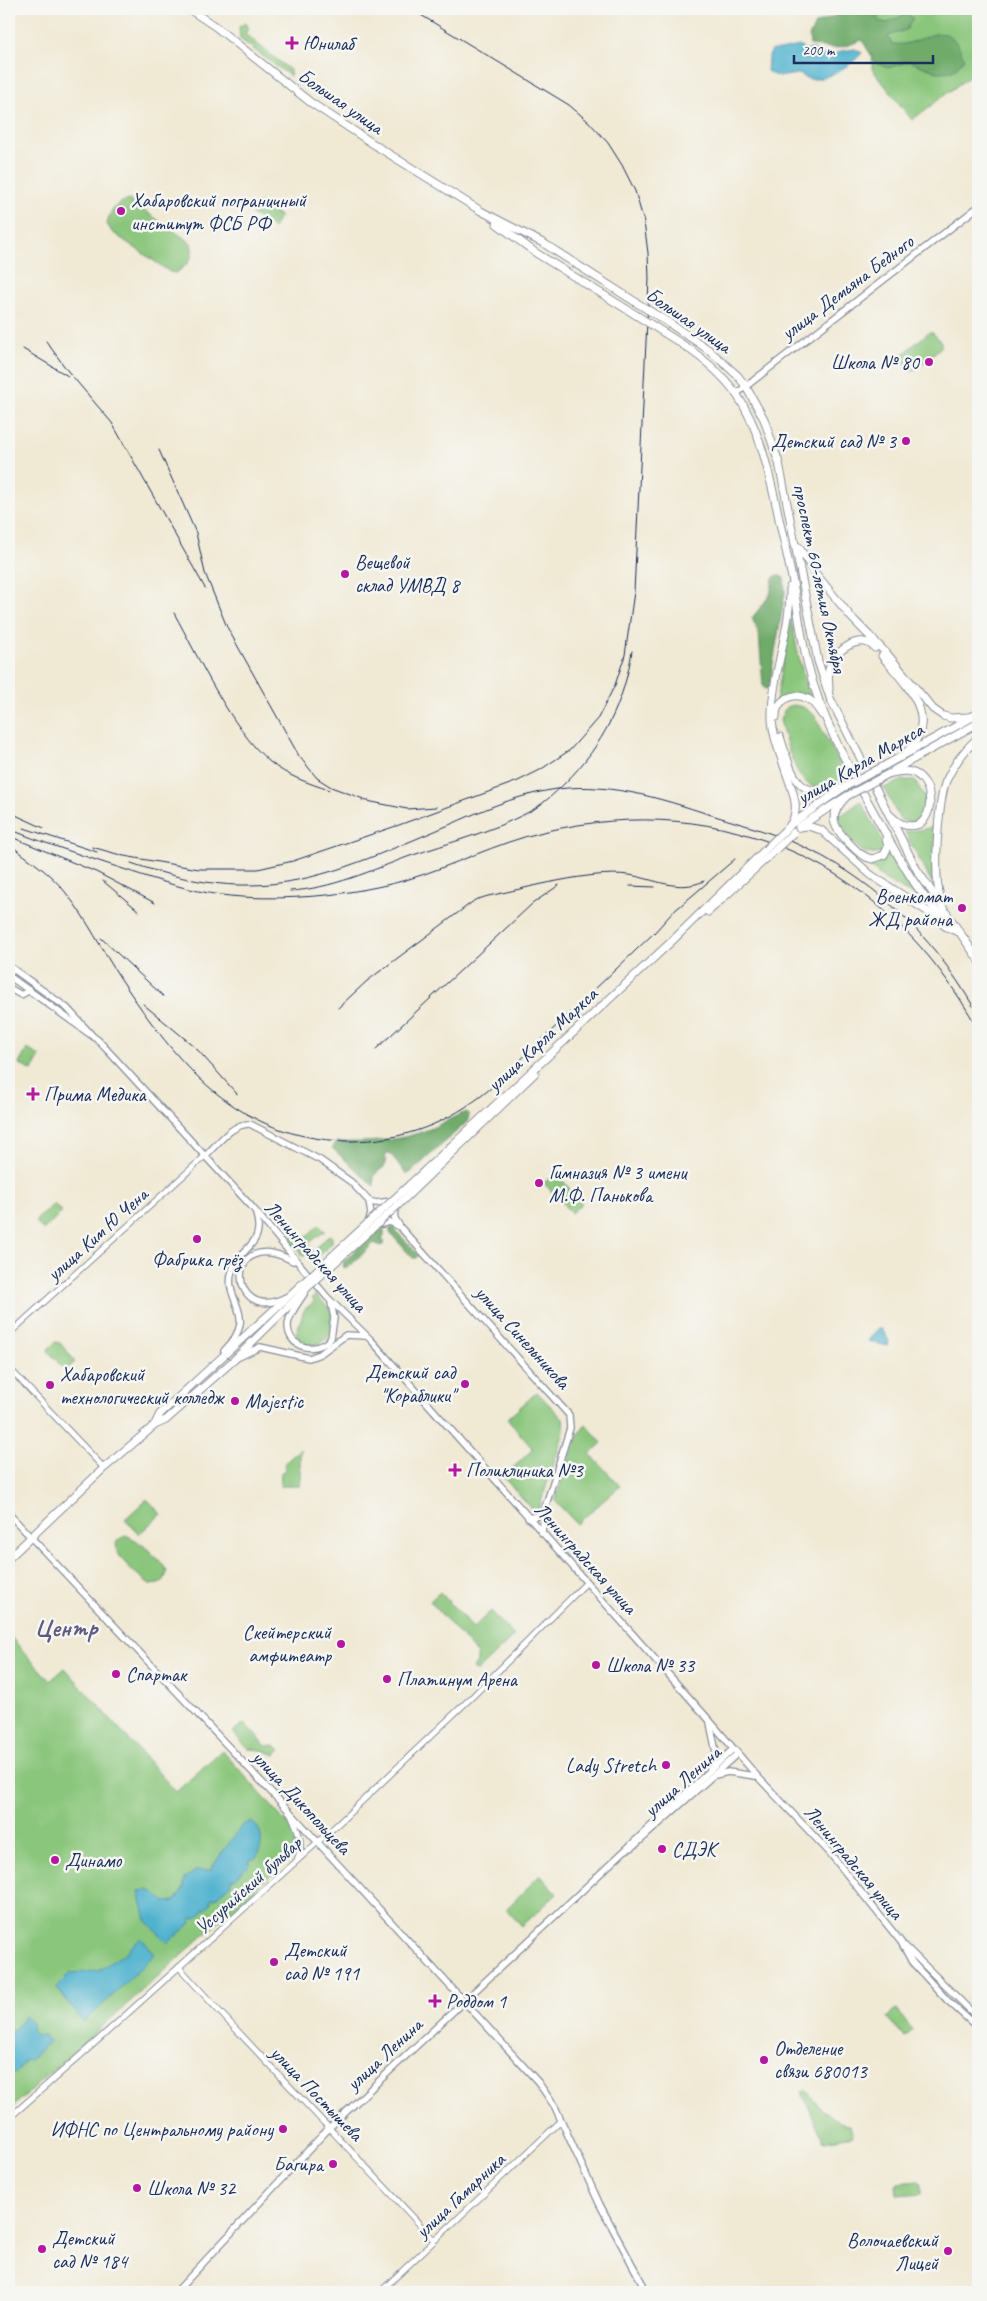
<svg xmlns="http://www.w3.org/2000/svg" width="987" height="2301" viewBox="0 0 987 2301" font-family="Caveat,sans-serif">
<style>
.green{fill:#8ac67b;stroke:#527a6c}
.forest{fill:#6fab6b;stroke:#456d64}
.water{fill:#4fb2ce;stroke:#357096}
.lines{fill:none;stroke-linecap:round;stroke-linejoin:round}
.tertiary-casing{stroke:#868c99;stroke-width:7}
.secondary-casing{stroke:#868c99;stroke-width:8}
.primary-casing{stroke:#868c99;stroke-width:9}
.trunk-casing{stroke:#868c99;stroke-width:9}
.tertiary{stroke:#fff;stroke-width:5}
.secondary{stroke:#fff;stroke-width:5.5}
.primary{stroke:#fff;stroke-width:7}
.trunk{stroke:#fff;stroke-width:7}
.rail{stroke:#1b2f5e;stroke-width:1}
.primary-bridge-casing{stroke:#868c99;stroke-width:9;stroke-linecap:butt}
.trunk-bridge-casing{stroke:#868c99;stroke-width:9;stroke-linecap:butt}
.primary-bridge{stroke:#fff;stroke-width:7}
.trunk-bridge{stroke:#fff;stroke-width:7}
.poi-dot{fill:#b5179e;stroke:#f6f6f2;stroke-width:2}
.labels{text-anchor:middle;stroke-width:5;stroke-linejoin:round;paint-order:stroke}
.poi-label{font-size:20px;fill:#1b2f5e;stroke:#f6f6f2;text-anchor:start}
.street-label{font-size:20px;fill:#1b2f5e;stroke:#f6f6f2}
.district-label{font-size:25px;font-weight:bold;fill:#615b82;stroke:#f6f6f2}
</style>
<rect width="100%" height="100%" fill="#f6f6f2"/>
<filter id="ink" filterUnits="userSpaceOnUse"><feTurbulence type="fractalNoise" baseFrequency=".02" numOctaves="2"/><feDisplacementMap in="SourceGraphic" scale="10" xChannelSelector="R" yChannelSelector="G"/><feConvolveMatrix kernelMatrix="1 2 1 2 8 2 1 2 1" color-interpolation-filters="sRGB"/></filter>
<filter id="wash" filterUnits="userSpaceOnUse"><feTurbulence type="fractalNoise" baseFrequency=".0096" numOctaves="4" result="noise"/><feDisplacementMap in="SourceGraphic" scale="20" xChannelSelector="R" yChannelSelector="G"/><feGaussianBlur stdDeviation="1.12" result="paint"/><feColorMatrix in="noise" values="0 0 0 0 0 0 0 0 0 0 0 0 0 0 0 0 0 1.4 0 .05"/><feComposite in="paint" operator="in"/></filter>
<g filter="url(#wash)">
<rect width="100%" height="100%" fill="#f0e9d4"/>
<g class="green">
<polygon points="852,9 978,9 978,82 971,75 912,120 872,69 873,35 850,11"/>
<polygon points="245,23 248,29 245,34 290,70 290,76 240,39 239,27"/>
<path d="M129 200 191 243C195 258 188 264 176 273L170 272 112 232 107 224C110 210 115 203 129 200Z"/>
<polygon points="259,203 280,216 273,228 252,214"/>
<polygon points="929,332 933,333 941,342 941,347 916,369 911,370 902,360 901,356"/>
<polygon points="791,618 800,663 810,696 787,695 776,702"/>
<path d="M793 705 803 707 814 715 847 777C838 781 825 790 814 787 795 782 785 738 780 720L786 707Z"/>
<path d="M903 780H914L926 798C924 818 922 825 900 820L884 788Z"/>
<path d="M861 801 885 845 880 853C862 860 842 834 839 817Z"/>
<polygon points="936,827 932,883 905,832"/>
<path d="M890 850 917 894 916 897 886 880 863 861C875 865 882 861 890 850Z"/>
<polygon points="27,1049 40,1056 32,1071 19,1064"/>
<polygon points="556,1173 582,1203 571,1213 544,1183"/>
<polygon points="54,1204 62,1212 43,1230 35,1221"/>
<polygon points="319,1225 325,1231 309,1243 301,1244 300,1242"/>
<polygon points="329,1235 332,1237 332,1243 317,1257 313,1252"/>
<polygon points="292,1236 301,1245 309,1244 310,1252 305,1256 303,1256 297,1247 291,1244 289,1239"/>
<path d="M316 1295 332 1312 330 1335C321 1347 306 1349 295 1337L304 1310 315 1301 312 1298Z"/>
<polygon points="55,1342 60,1343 74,1360 74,1363 67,1369 64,1369 48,1351 49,1348"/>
<polygon points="537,1392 563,1419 564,1432 537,1514 503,1477 533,1449 507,1419"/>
<polygon points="586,1424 602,1443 590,1454 620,1486 577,1524 555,1501 577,1437"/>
<polygon points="300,1449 300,1486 280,1486 281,1473 285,1470 285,1463"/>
<polygon points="147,1499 161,1514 139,1534 125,1519"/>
<path d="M127 1536C137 1538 164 1562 167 1572 165 1582 160 1586 150 1584 139 1577 96 1543 127 1536Z"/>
<polygon points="440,1592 473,1628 491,1611 514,1636 476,1672 473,1669 477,1662 477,1654 430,1601"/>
<polygon points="9,1635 50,1681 65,1668 176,1792 222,1750 298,1836 290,1858 9,2110"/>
<polygon points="241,1725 246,1725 266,1746 276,1746 280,1750 276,1755 261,1750 248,1749 233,1732"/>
<polygon points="540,1875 557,1894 522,1926 506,1909"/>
<polygon points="894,2010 897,2010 913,2030 905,2037 887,2018"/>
<path d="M806 2090C818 2104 830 2123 850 2124L853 2136 824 2141 802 2093Z"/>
<polygon points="920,2181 922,2184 922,2193 897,2195 896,2186 898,2183"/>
</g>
<g class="forest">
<path d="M853 9H878V21L887 23 906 14 913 18 906 30 888 36 891 43C921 52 946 7 964 59L953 71 937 72 909 61 888 68 876 63 862 40C836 50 837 49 810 45L809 37 815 24Z"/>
<polygon points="778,575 784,578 785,592 769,688 766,689 763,687 759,634 752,618 770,595 773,578"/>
<path d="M467 1112 469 1116 467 1122 410 1173H405L390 1153H386L385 1166 374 1175V1186L332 1148 337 1142C367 1143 399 1141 427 1130 441 1125 453 1116 467 1112Z"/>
<polygon points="390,1228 393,1228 419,1255 416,1258 413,1258 390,1233"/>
<polygon points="376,1230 384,1230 384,1235 382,1239 385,1243 381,1246 374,1243 348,1268 344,1268 343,1262"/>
</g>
<g class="water">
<path d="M800 46 805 51 812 49 829 58 841 51 855 49 862 53C852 65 826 81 809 79 806 79 802 75 799 74 785 75 779 80 767 71L768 58 772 50C782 51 790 47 800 46Z"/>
<polygon points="877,1329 882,1329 889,1341 887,1346 868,1341"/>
<path d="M251 1822C265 1829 263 1849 255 1859H250V1864L235 1879H231V1884L216 1898H211V1903L197 1918H192L191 1923 168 1943 146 1920 139 1891 150 1890 165 1902 175 1901 183 1890 185 1878 196 1871 210 1870 242 1825Z"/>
<polygon points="141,1938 155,1954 108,2000 83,2022 56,1987 70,1973 98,1971 125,1953"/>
<polygon points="25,2016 32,2023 33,2033 36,2035 44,2035 49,2042 30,2060 24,2061 24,2064 9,2078 9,2033 15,2029"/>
</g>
</g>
<g filter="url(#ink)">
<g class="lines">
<g class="tertiary-casing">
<g id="tertiary">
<polyline points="9,1334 205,1156"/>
<polyline points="9,1368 104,1468"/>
<path d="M291 1814C298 1831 305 1843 297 1860"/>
<path d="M179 1967C262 2060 350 2148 434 2240"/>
<polyline points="9,2118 98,2040 340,1822 474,1695 586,1583"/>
<polyline points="380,2292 561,2121"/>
</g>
</g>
<g class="secondary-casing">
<g id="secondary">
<polyline points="736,394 978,207"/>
<polyline points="9,966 67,1008 91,1034"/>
<polyline points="9,976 98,1040 252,1207 327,1297 371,1340 710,1721 757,1776 829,1852 901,1942 912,1962 947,2000 978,2028"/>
<polyline points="9,988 21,995 30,990"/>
<path d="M205 1156C217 1145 232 1123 250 1124L320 1160 351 1182 369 1201 376 1203 392 1201"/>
<polyline points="397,1206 394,1217 399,1225"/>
<polyline points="368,1223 371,1214 369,1201"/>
<polyline points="377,1225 390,1222 400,1227 569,1415 570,1428 544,1511 542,1533"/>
<path d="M304 1294C298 1303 289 1314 288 1325 288 1350 318 1354 331 1338L334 1318 331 1303"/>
<path d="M286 1297C228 1327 222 1223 293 1261"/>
<path d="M224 1351C261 1313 222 1302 232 1271 239 1247 266 1246 256 1214"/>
<polyline points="239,1357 260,1347 309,1358 320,1354 346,1335 366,1336"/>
<polyline points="9,1514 290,1812 538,2082 555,2107 600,2205 647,2292"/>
<polyline points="528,1518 537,1516 544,1511"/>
<polyline points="710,1769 716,1752 710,1723"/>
<polyline points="715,1775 728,1772 755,1776"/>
<polyline points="626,1850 633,1847 737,1754"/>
<polyline points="905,1946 978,2018"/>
<polyline points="176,2292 330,2127 733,1749"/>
</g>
</g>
<g class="primary-casing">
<g id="primary">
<polyline points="790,825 843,788"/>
<polyline points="799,827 808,826 821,830 871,875 927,911 945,926 959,932"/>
<polyline points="799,827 844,798"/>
<polyline points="708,912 770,855"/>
<polyline points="392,1201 672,941 765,850"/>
<polyline points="397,1206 535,1073"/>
<polyline points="155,1424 160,1414 303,1283"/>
<polyline points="9,1558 104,1468 155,1425 166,1420 235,1359 307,1288"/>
</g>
</g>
<g class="trunk-casing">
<g id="trunk">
<polyline points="189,9 216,27 310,102 381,149 481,211 543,243 637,303"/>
<polyline points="497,224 536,253 636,315"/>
<polyline points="666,321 709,350 737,375 745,385 764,419 779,463 818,661 830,698 917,870 978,959"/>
<path d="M666 334C691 349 720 370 737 395 760 429 768 470 777 509 782 534 788 558 793 583 798 610 801 638 808 665 821 720 851 771 878 820 899 857 918 897 951 925"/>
<polyline points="799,547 812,569 851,617 888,655 933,709 943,716 951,718 968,717 978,714"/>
<path d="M882 656C908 687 945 721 901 757"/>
<path d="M829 690C829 682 827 673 830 666 837 650 860 632 875 648"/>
<path d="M776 717C775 700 794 691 808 699 814 702 818 709 822 715"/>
<path d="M780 737C793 775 795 801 843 788"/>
<polyline points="884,766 971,718"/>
<polyline points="894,770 978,723"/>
<path d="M888 774C895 772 903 770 911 772 932 778 936 811 920 824 908 828 900 825 891 816"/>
<path d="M847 796C828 815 831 825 849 843 856 850 862 857 872 859L884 855 888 847 886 839"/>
<path d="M789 827C802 809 792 790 786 772 780 753 771 733 772 712 773 670 791 629 790 587"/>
<path d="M942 901C932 883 938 801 946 781 954 764 964 750 978 738"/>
</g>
</g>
<use href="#tertiary" class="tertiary"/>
<use href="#secondary" class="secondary"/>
<use href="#primary" class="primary"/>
<use href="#trunk" class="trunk"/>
<g class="rail">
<polyline points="46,341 67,370 112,423 205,588"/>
<polyline points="23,349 68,376"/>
<polyline points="159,450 196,533 205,573 227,627 299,756 317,778 331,787 369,801"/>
<path d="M174 613C199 658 231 729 270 762 287 776 308 783 329 790"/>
<polyline points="362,800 407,809 436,807"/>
<polyline points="9,812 44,828"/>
<polyline points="24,828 97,852"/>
<path d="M9 829C40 842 73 852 105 863 136 873 166 884 198 891 239 900 285 899 327 895 353 892 381 887 406 880 453 866 496 843 543 832 727 788 888 866 978 1029"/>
<polyline points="9,836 96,872 155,903"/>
<path d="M9 844C28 859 51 873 66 893 88 920 102 951 121 979 177 1064 237 1139 348 1141 404 1141 447 1124 490 1089L655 932 672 913 735 859"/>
<polyline points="92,847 124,856 199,869 258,869 293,861 399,825 518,781 540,770 570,750 598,718 615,685 625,655 634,592 649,279 648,253 644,222 635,191 622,165 608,143 589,122 569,105 411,9"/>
<path d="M131 863C169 876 210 886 250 885 314 885 377 855 435 831 468 817 500 801 536 793 593 779 647 794 702 812 733 822 765 830 795 843 871 876 932 935 973 1006"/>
<polyline points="103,881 139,911"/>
<polyline points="630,886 655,887"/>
<path d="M290 891C331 889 372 870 410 856 449 843 490 832 527 813 541 806 554 794 565 783 603 745 624 703 632 651"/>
<polyline points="101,938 163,996"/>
<polyline points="143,1004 195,1047 237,1094"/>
<path d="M338 1008 367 981 475 900 488 896C528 888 590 870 629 875 655 879 678 893 704 881"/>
<polyline points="375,1050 532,904 559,885"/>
</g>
<g class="primary-bridge-casing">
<g id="primary-bridge">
<polyline points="765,850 786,829"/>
<polyline points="770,855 793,833"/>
<polyline points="303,1283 392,1201"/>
<polyline points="307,1288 397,1206"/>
</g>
</g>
<g class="trunk-bridge-casing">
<g id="trunk-bridge">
<polyline points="637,303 666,321"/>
<polyline points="636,315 666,334"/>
<polyline points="843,788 884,766"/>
<polyline points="847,796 888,774"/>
</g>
</g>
<use href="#primary-bridge" class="primary-bridge"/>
<use href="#trunk-bridge" class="trunk-bridge"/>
</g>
</g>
<g class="poi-dot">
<path d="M289.5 35.5h5v5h5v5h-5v5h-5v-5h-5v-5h5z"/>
<circle cx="121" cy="211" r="5"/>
<circle cx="929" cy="362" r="5"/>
<circle cx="906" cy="441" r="5"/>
<circle cx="345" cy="574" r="5"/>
<circle cx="962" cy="908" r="5"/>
<path d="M30.5 1086.5h5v5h5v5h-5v5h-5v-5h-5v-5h5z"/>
<circle cx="539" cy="1183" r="5"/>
<circle cx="197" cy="1239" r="5"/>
<circle cx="465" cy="1384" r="5"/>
<circle cx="50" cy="1385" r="5"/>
<circle cx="235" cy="1401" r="5"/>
<path d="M452.5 1462.5h5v5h5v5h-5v5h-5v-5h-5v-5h5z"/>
<circle cx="341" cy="1644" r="5"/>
<circle cx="596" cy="1665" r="5"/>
<circle cx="116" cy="1674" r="5"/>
<circle cx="387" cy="1679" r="5"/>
<circle cx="666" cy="1765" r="5"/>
<circle cx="662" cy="1849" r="5"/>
<circle cx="55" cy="1860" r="5"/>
<circle cx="274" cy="1962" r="5"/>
<path d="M432.5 1993.5h5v5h5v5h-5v5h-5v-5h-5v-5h5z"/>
<circle cx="764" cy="2060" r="5"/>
<circle cx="283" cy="2129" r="5"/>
<circle cx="333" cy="2164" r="5"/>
<circle cx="137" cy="2188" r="5"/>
<circle cx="42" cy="2249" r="5"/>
<circle cx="948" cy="2251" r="5"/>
</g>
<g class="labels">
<g class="poi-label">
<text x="303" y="50">Юнилаб</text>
<text x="131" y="207">Хабаровский пограничный<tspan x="131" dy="23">институт ФСБ РФ</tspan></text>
<text x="919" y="369" text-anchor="end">Школа № 80</text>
<text x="896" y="448" text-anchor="end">Детский сад № 3</text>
<text x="355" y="569">Вещевой<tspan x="355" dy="23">склад УМВД 8</tspan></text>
<text x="952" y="903" text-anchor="end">Военкомат<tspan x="952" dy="23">ЖД района</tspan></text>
<text x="44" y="1101">Прима Медика</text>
<text x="549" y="1179">Гимназия № 3 имени<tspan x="549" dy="23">М.Ф. Панькова</tspan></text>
<text x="197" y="1266" text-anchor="middle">Фабрика грёз</text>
<text x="455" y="1379" text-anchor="end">Детский сад<tspan x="455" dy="23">"Кораблики"</tspan></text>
<text x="60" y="1381">Хабаровский<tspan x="60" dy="23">технологический колледж</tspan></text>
<text x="245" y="1408">Majestic</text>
<text x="466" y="1477">Поликлиника №3</text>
<text x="331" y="1639" text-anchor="end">Скейтерский<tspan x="331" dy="23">амфитеатр</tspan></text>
<text x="606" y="1672">Школа № 33</text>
<text x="126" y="1681">Спартак</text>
<text x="397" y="1686">Платинум Арена</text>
<text x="656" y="1772" text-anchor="end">Lady Stretch</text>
<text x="672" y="1856">СДЭК</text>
<text x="65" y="1867">Динамо</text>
<text x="284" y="1957">Детский<tspan x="284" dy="23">сад № 191</tspan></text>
<text x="446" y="2008">Роддом 1</text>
<text x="774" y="2055">Отделение<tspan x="774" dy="23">связи 680013</tspan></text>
<text x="273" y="2136" text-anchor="end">ИФНС по Центральному району</text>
<text x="323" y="2171" text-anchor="end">Багира</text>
<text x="147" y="2195">Школа № 32</text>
<text x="52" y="2245">Детский<tspan x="52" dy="23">сад № 184</tspan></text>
<text x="938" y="2247" text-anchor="end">Волочаевский<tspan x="938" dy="23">Лицей</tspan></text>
</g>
<g class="street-label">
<text transform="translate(341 101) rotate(35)" y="7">Большая улица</text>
<text transform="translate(847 287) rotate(-37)" y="7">улица Демьяна Бедного</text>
<text transform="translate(689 320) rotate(35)" y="7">Большая улица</text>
<text transform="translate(820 578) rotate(78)" y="7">проспект 60-летия Октября</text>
<text transform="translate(860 763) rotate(-30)" y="7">улица Карла Маркса</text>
<text transform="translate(542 1039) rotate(-43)" y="7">улица Карла Маркса</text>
<text transform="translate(97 1234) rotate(-42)" y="7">улица Ким Ю Чена</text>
<text transform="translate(316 1256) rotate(48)" y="7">Ленинградская улица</text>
<text transform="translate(523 1337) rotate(48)" y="7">улица Синельникова</text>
<text transform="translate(586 1558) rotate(48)" y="7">Ленинградская улица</text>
<text transform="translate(682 1781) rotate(-42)" y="7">улица Ленина</text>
<text transform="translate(302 1802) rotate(47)" y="7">улица Дикопольцева</text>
<text transform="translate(854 1862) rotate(50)" y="7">Ленинградская улица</text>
<text transform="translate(248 1885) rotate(-42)" y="7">Уссурийский бульвар</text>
<text transform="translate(384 2054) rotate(-43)" y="7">улица Ленина</text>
<text transform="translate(317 2093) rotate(46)" y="7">улица Постышева</text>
<text transform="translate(460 2195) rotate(-43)" y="7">улица Гамарника</text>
</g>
<g class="district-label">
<text x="66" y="1636">Центр</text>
</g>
</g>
<rect width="987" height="2301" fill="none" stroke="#f6f6f2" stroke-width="30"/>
<path d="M794 55v8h139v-8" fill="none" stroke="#1b2f5e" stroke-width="2.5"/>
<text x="802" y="55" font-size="15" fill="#1b2f5e" stroke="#f6f6f2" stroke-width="4" paint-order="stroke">200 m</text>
</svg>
